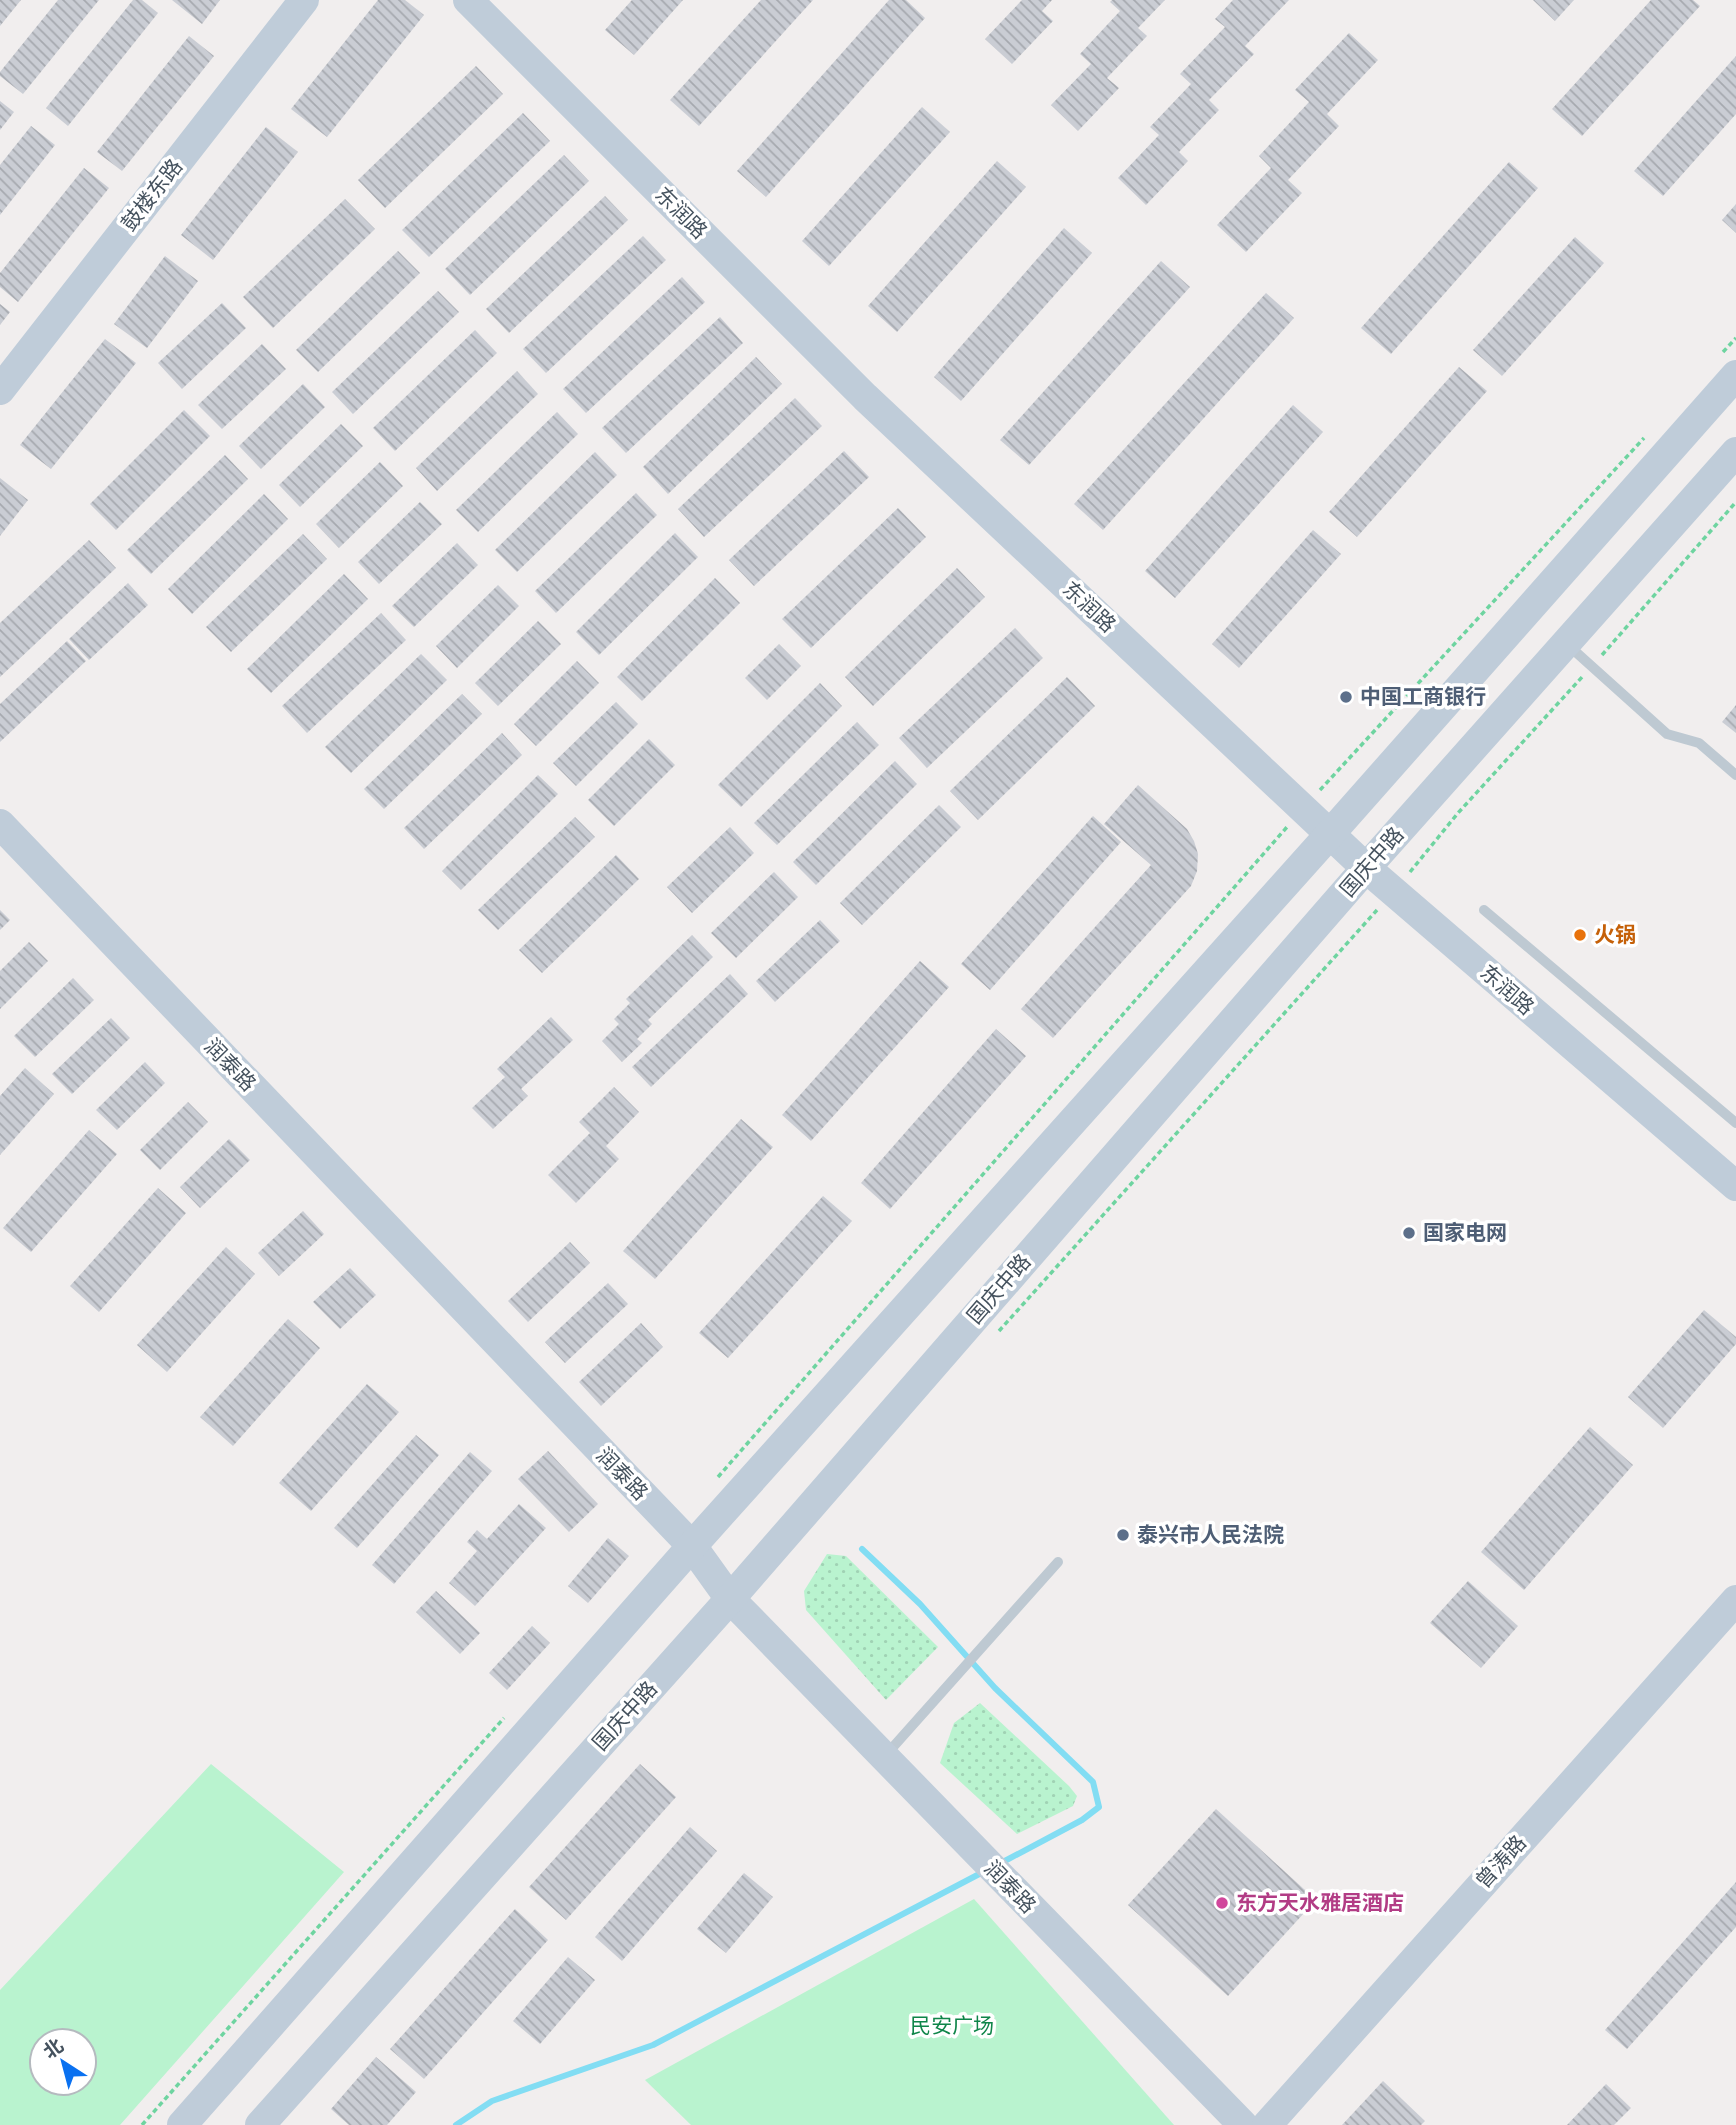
<svg xmlns="http://www.w3.org/2000/svg" width="1736" height="2125" viewBox="0 0 1736 2125" font-family="'Roboto Condensed','Noto Sans SC',sans-serif">
<style>
.grass{fill:url(#grass-dots)}
.green{fill:#b9f3cf;fill-rule:evenodd}
.lines{fill:none;stroke-linecap:round;stroke-linejoin:round}
.stream{stroke:#82ddf3;stroke-width:6}
.building{fill:url(#building-back-hatch)}
.path{stroke:#6ed4a0;stroke-width:3.5;stroke-dasharray:5 3.5;stroke-linecap:butt}
.lane{stroke:#bec9d2;stroke-width:10}
.secondary{stroke:#bfccd9;stroke-width:30}
.service-dot{fill:#5c6f8a;stroke:#fff;stroke-width:2.5}
.food-dot{fill:#e8710a;stroke:#fff;stroke-width:2.5}
.hotel-dot{fill:#d1479c;stroke:#fff;stroke-width:2.5}
.labels{text-anchor:middle;stroke-width:7;stroke-linejoin:round;paint-order:stroke}
.street-label{font-size:21px;fill:#45525e;stroke:#fff}
.service-label{font-size:21px;font-weight:bold;fill:#4e5e75;stroke:#fff;text-anchor:start}
.food-label{font-size:21px;font-weight:bold;fill:#c56008;stroke:#fff;text-anchor:start}
.hotel-label{font-size:21px;font-weight:bold;fill:#b23c85;stroke:#fff;text-anchor:start}
.park-label{font-size:21px;fill:#0f8549;stroke:#fff}
</style>
<defs>
<pattern id="grass-dots" width="8" height="8" patternUnits="userSpaceOnUse" patternTransform="scale(1.75)"><rect width="8" height="8" fill="#b9f3cf"/><path d="M2 2h.1M6 6h.1" fill="none" stroke="#a0d2b4" stroke-width="1.8" stroke-linecap="round"/></pattern>
<pattern id="building-back-hatch" width="6" height="6" patternUnits="userSpaceOnUse" patternTransform="scale(1.75)"><rect width="6" height="6" fill="#cacdd4"/><path d="M-1 5l2 2M0 0l6 6M5-1l2 2" fill="none" stroke="#a6a9af"/></pattern>
</defs>
<rect width="100%" height="100%" fill="#f1eeee"/>
<g class="grass">
<polygon points="827,1554 846,1556 938,1647 886,1700 806,1610 804,1591"/>
<polygon points="980,1703 1069,1786 1077,1796 1073,1806 1017,1834 940,1763 954,1723"/>
</g>
<g class="green">
<path d="M211 1764 344 1872 120 2125H0V1990ZM84 2041V2083H42V2041Z"/>
<polygon points="974,1899 1174,2125 691,2125 645,2080"/>
</g>
<g class="lines">
<g class="stream">
<polyline points="862,1549 920,1604 995,1688 1093,1782 1099,1807 1082,1820 1001,1863"/>
<polyline points="456,2125 492,2101 653,2045 985,1871"/>
</g>
</g>
<g class="building">
<polygon points="0,0 21,0 0,26"/>
<polygon points="58,0 99,0 23,94 0,76 0,72"/>
<polygon points="133,0 142,0 158,13 68,126 46,108"/>
<polygon points="172,0 220,0 202,24"/>
<polygon points="378,0 405,0 424,15 327,137 291,109"/>
<polygon points="632,0 683,0 634,55 605,30"/>
<polygon points="761,0 813,0 699,126 670,100"/>
<polygon points="889,0 906,0 925,18 766,197 737,171"/>
<polygon points="1022,0 1052,0 1042,11 1053,21 1012,64 985,39"/>
<polygon points="1112,0 1165,0 1138,28 1147,36 1107,78 1119,88 1078,131 1051,105 1091,64 1080,54 1120,11 1110,2"/>
<polygon points="1233,0 1289,0 1245,46 1254,54 1209,100 1219,110 1179,152 1188,161 1146,205 1118,178 1159,135 1150,127 1191,84 1180,74 1225,27 1215,19"/>
<polygon points="1533,0 1574,0 1555,21"/>
<polygon points="1651,0 1693,0 1700,6 1582,136 1552,109"/>
<polygon points="1349,33 1378,60 1327,114 1339,126 1288,180 1302,193 1246,252 1217,225 1271,168 1259,156 1309,102 1295,90"/>
<polygon points="189,36 214,56 122,171 97,152"/>
<polygon points="1736,56 1736,114 1663,196 1634,171"/>
<polygon points="476,66 503,94 385,208 358,180"/>
<polygon points="0,101 14,112 0,130"/>
<polygon points="922,107 950,132 829,266 802,241"/>
<polygon points="523,113 550,141 429,257 402,230"/>
<polygon points="31,126 55,145 0,215 0,165"/>
<polygon points="266,127 298,152 213,260 181,235"/>
<polygon points="564,155 589,181 470,295 445,269"/>
<polygon points="997,161 1026,187 897,332 868,306"/>
<polygon points="1509,162 1538,188 1391,354 1361,328"/>
<polygon points="84,168 109,188 18,302 0,287 0,273"/>
<polygon points="605,196 628,220 509,333 486,309"/>
<polygon points="345,199 375,229 273,328 243,297"/>
<polygon points="1736,204 1736,233 1722,220"/>
<polygon points="1064,228 1092,253 961,401 934,377"/>
<polygon points="643,236 666,260 546,373 523,349"/>
<polygon points="1575,237 1604,263 1502,376 1473,350"/>
<polygon points="398,251 420,273 318,372 296,350"/>
<polygon points="165,256 198,281 147,348 114,324"/>
<polygon points="1161,261 1190,287 1029,465 1000,440"/>
<polygon points="682,277 705,302 586,413 563,389"/>
<polygon points="438,291 459,312 353,414 332,392"/>
<polygon points="1266,293 1294,318 1103,530 1074,504"/>
<polygon points="222,303 246,328 182,389 158,363"/>
<polygon points="0,304 10,312 0,325"/>
<polygon points="720,317 743,343 626,453 602,428"/>
<polygon points="475,330 497,353 395,451 373,428"/>
<polygon points="105,339 136,363 51,469 20,445"/>
<polygon points="262,344 286,369 222,429 198,405"/>
<polygon points="756,357 782,384 668,494 643,467"/>
<polygon points="1459,367 1487,391 1357,537 1329,512"/>
<polygon points="517,371 538,394 437,491 416,468"/>
<polygon points="303,384 325,407 261,469 239,446"/>
<polygon points="795,398 822,426 704,537 678,509"/>
<polygon points="1293,405 1323,432 1175,598 1145,571"/>
<polygon points="184,410 210,436 116,530 90,504"/>
<polygon points="557,412 578,434 478,532 456,510"/>
<polygon points="341,424 363,446 300,507 279,485"/>
<polygon points="844,451 869,477 754,586 729,560"/>
<polygon points="595,452 617,475 517,572 495,550"/>
<polygon points="225,455 248,479 151,574 127,550"/>
<polygon points="380,462 403,486 339,548 316,524"/>
<polygon points="0,478 28,500 0,536"/>
<polygon points="636,493 657,515 556,613 535,591"/>
<polygon points="264,494 288,519 192,614 168,589"/>
<polygon points="420,502 442,524 379,584 358,562"/>
<polygon points="898,508 926,537 811,648 782,619"/>
<polygon points="1313,530 1341,554 1239,668 1212,644"/>
<polygon points="675,533 698,557 599,655 576,632"/>
<polygon points="303,534 327,559 231,652 206,627"/>
<polygon points="89,540 116,568 0,677 0,623"/>
<polygon points="457,543 478,565 414,627 392,606"/>
<polygon points="957,568 985,597 873,706 845,677"/>
<polygon points="344,574 368,599 271,693 247,669"/>
<polygon points="715,578 740,603 642,701 617,677"/>
<polygon points="128,583 148,605 89,660 69,639"/>
<polygon points="498,585 519,606 457,668 436,646"/>
<polygon points="381,613 406,640 307,733 282,706"/>
<polygon points="538,621 561,644 498,706 475,683"/>
<polygon points="1015,628 1043,658 927,768 899,738"/>
<polygon points="67,641 86,661 0,742 0,704"/>
<polygon points="779,644 801,666 767,700 745,678"/>
<polygon points="421,654 447,680 351,773 325,747"/>
<polygon points="577,661 599,683 536,746 514,724"/>
<polygon points="1067,677 1095,706 978,820 950,791"/>
<polygon points="820,683 842,706 741,807 718,785"/>
<polygon points="462,694 482,714 384,809 364,789"/>
<polygon points="616,702 638,724 576,786 553,763"/>
<polygon points="1736,705 1736,733 1722,722"/>
<polygon points="857,722 879,745 777,845 754,823"/>
<polygon points="502,733 522,755 424,849 404,828"/>
<polygon points="649,739 675,765 614,826 588,800"/>
<polygon points="895,761 917,784 816,885 793,862"/>
<polygon points="538,775 558,794 461,890 442,871"/>
<polygon points="1138,785 1187,829 1194,841 1198,854 1197,871 1191,886 1053,1038 1021,1009 1151,865 1104,824"/>
<polygon points="939,805 961,827 862,925 840,903"/>
<polygon points="1093,816 1121,842 990,990 961,964"/>
<polygon points="575,817 595,837 498,930 478,910"/>
<polygon points="730,827 754,853 692,913 667,887"/>
<polygon points="616,855 639,879 542,973 519,950"/>
<polygon points="774,872 798,897 736,958 711,933"/>
<polygon points="0,910 10,920 0,930"/>
<polygon points="820,920 840,941 775,1002 756,981"/>
<polygon points="692,935 713,957 648,1020 652,1024 637,1039 642,1043 622,1062 602,1041 619,1024 614,1019 630,1003 626,999"/>
<polygon points="29,942 48,961 0,1009 0,971"/>
<polygon points="920,961 949,987 811,1141 782,1115"/>
<polygon points="730,974 748,994 651,1087 632,1067"/>
<polygon points="73,978 94,1000 35,1057 14,1036"/>
<polygon points="551,1017 573,1040 521,1089 528,1096 493,1129 472,1108 505,1077 497,1069"/>
<polygon points="111,1018 130,1038 72,1094 52,1074"/>
<polygon points="996,1029 1026,1056 890,1209 861,1183"/>
<polygon points="145,1062 165,1083 117,1130 96,1110"/>
<polygon points="25,1068 54,1094 0,1155 0,1096"/>
<polygon points="614,1087 639,1112 606,1146 619,1159 576,1203 548,1175 590,1133 579,1122"/>
<polygon points="188,1102 208,1122 160,1170 140,1150"/>
<polygon points="741,1119 773,1147 655,1279 623,1251"/>
<polygon points="89,1130 117,1154 31,1252 3,1228"/>
<polygon points="229,1139 250,1160 200,1208 180,1187"/>
<polygon points="158,1188 186,1213 99,1312 70,1286"/>
<polygon points="823,1196 852,1221 728,1358 699,1333"/>
<polygon points="303,1211 324,1234 279,1276 258,1253"/>
<polygon points="570,1242 590,1263 528,1322 508,1301"/>
<polygon points="226,1247 255,1274 167,1372 137,1345"/>
<polygon points="350,1268 376,1295 340,1329 313,1302"/>
<polygon points="608,1283 628,1304 565,1363 545,1342"/>
<polygon points="1704,1310 1736,1337 1736,1344 1663,1428 1628,1397"/>
<polygon points="288,1319 320,1348 233,1446 200,1417"/>
<polygon points="641,1323 663,1347 601,1406 579,1382"/>
<polygon points="367,1384 399,1412 311,1511 279,1483"/>
<polygon points="1590,1427 1633,1465 1524,1590 1481,1552"/>
<polygon points="416,1435 439,1455 357,1548 334,1528"/>
<polygon points="548,1451 598,1504 569,1532 518,1479"/>
<polygon points="470,1452 492,1471 394,1584 372,1565"/>
<polygon points="519,1504 546,1528 475,1606 449,1583 477,1551 467,1542 477,1530 487,1539"/>
<polygon points="608,1538 629,1556 588,1603 568,1586"/>
<polygon points="1468,1581 1518,1626 1481,1668 1430,1623"/>
<polygon points="436,1591 480,1633 460,1654 416,1612"/>
<polygon points="532,1626 550,1643 507,1690 489,1673"/>
<polygon points="640,1764 676,1797 566,1920 529,1887"/>
<polygon points="1216,1809 1316,1900 1228,1996 1128,1905"/>
<polygon points="690,1827 717,1851 622,1961 595,1937"/>
<polygon points="744,1873 773,1897 726,1953 697,1929"/>
<polygon points="1736,1882 1736,1927 1627,2049 1605,2030"/>
<polygon points="515,1909 548,1940 424,2079 390,2049"/>
<polygon points="568,1957 595,1980 540,2044 513,2021"/>
<polygon points="376,2057 416,2092 387,2125 349,2125 331,2109"/>
<polygon points="1383,2081 1425,2121 1421,2125 1342,2125"/>
<polygon points="1606,2084 1631,2108 1614,2125 1567,2125"/>
</g>
<g class="lines">
<g class="path">
<polyline points="1723,352 1736,338"/>
<polyline points="1602,655 1736,502"/>
<polyline points="1320,790 1644,438"/>
<polyline points="1410,872 1458,813 1583,676"/>
<polyline points="999,1331 1377,910"/>
<polyline points="718,1477 1287,827"/>
<polyline points="142,2125 504,1718"/>
</g>
<g class="lane">
<polyline points="1568,645 1667,734 1699,743 1736,775"/>
<polyline points="1484,910 1736,1123"/>
<polyline points="885,1756 1058,1562"/>
</g>
<g class="secondary">
<polyline points="468,0 865,397 1366,868 1736,1186"/>
<polyline points="0,390 304,0"/>
<polyline points="0,824 692,1546 730,1599 745,1614 1243,2125"/>
<polyline points="182,2125 692,1546 1330,834 1736,375"/>
<polyline points="260,2125 730,1599 1366,868 1736,452"/>
<polyline points="1267,2125 1736,1600"/>
</g>
</g>
<g class="service-dot">
<circle cx="1346" cy="697" r="7"/>
<circle cx="1409" cy="1233" r="7"/>
<circle cx="1123" cy="1535" r="7"/>
</g>
<circle class="food-dot" cx="1580" cy="935" r="7"/>
<circle class="hotel-dot" cx="1222" cy="1903" r="7"/>
<g class="labels">
<g class="street-label">
<text transform="translate(152 195) rotate(-52)" y="7">鼓楼东路</text>
<text transform="translate(681 213) rotate(45)" y="7">东润路</text>
<text transform="translate(1089 607) rotate(43)" y="7">东润路</text>
<text transform="translate(1372 862) rotate(-49)" y="7">国庆中路</text>
<text transform="translate(1507 990) rotate(41)" y="7">东润路</text>
<text transform="translate(230 1065) rotate(46)" y="7">润泰路</text>
<text transform="translate(999 1289) rotate(-49)" y="7">国庆中路</text>
<text transform="translate(622 1474) rotate(46)" y="7">润泰路</text>
<text transform="translate(625 1716) rotate(-48)" y="7">国庆中路</text>
<text transform="translate(1501 1862) rotate(-48)" y="7">曾涛路</text>
<text transform="translate(1010 1887) rotate(46)" y="7">润泰路</text>
</g>
<g class="service-label">
<text x="1360" y="704">中国工商银行</text>
<text x="1423" y="1240">国家电网</text>
<text x="1137" y="1542">泰兴市人民法院</text>
</g>
<g class="food-label">
<text x="1594" y="942">火锅</text>
</g>
<g class="hotel-label">
<text x="1236" y="1910">东方天水雅居酒店</text>
</g>
<g class="park-label">
<text x="952" y="2033">民安广场</text>
</g>
</g>
<g transform="translate(63 2062) rotate(324)"><circle r="33" fill="#ffffff" stroke="#b5babf" stroke-width="2"/>
<path d="M0-5L12 26L0 18L-12 26Z" fill="#0a71f0"/>
<text y="-10" font-size="19" font-weight="bold" text-anchor="middle" fill="#45525e">北</text>
</g>
</svg>
